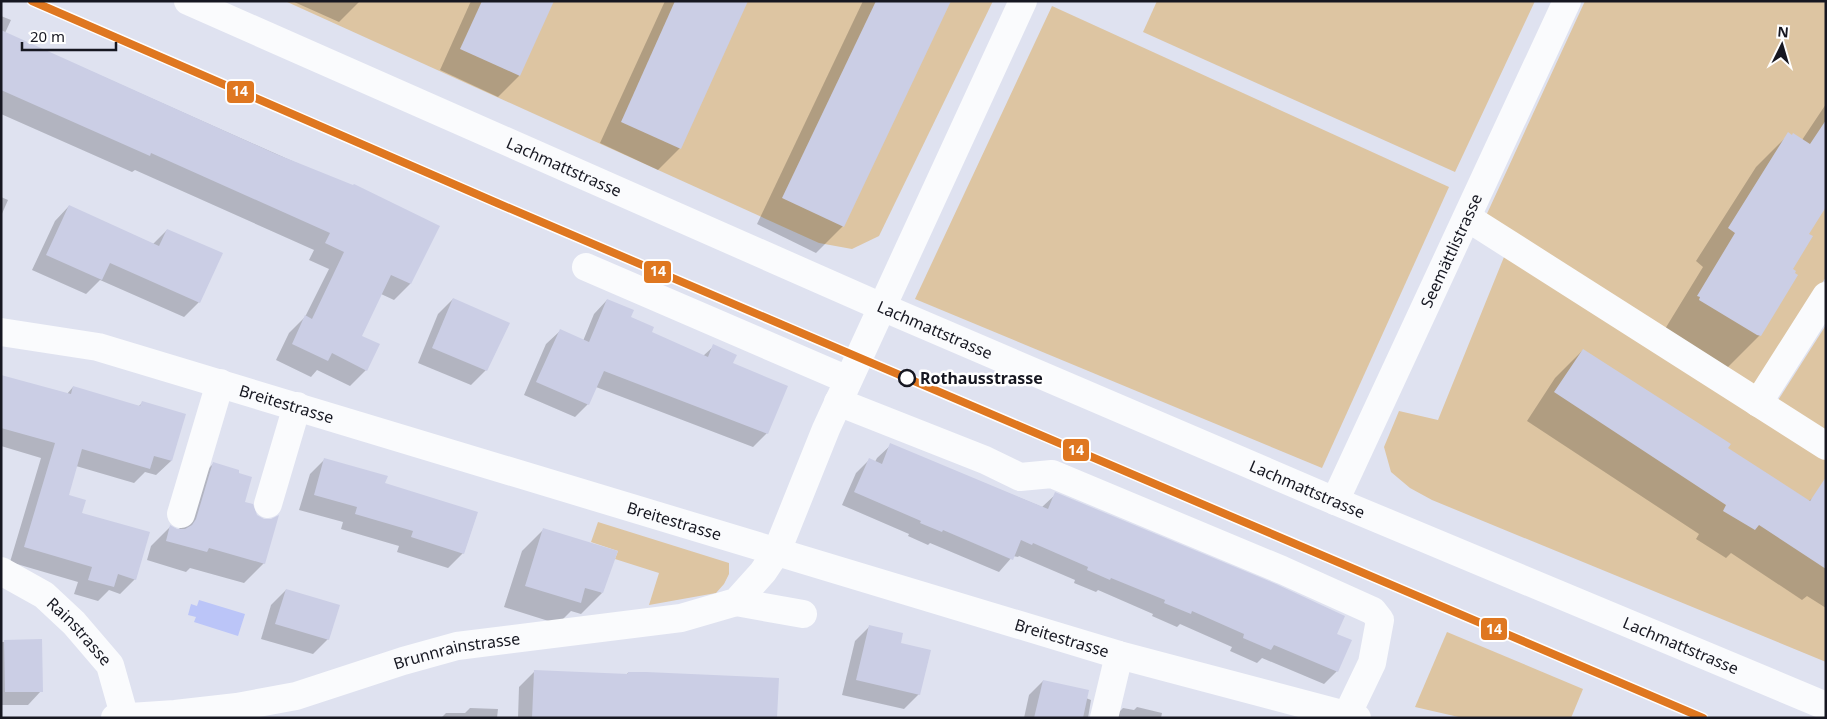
<svg xmlns="http://www.w3.org/2000/svg" width="1827" height="719" viewBox="0 0 1827 719" font-family="'Noto Sans',sans-serif">
<style>
.green{fill:#ddc5a2}
.water{fill:#bbc5f8}
.shadow{fill:#0003}
.building{fill:#cbcee5}
.lines{fill:none;stroke-linecap:round;stroke-linejoin:round}
.minor{stroke:#fafbfd;stroke-width:28}
.tram-1-casing{stroke:#fff;stroke-width:11}
.tram-1{stroke:#df7720;stroke-width:8}
.stop-dot{fill:#fff;stroke:#161721;stroke-width:2.5}
.labels{text-anchor:middle;stroke-width:5;stroke-linejoin:round;paint-order:stroke}
.street-label{font-size:16px;fill:#161721;stroke:#fff}
.stop-label{font-size:16px;font-weight:bold;fill:#161721;stroke:#fff;text-anchor:start}
.line-badge{stroke:#fff;stroke-width:2}
.badge-label{font-size:14px;text-anchor:middle;font-weight:bold;fill:#fff}
</style>
<rect width="100%" height="100%" fill="#dfe2f0"/>
<g class="green">
<polygon points="285,1 993,1 879,236 852,249 819,243"/>
<polygon points="1157,1 1535,1 1455,172 1143,32"/>
<polygon points="1585,1 1826,1 1826,277 1743,407 1826,460 1826,662 1432,500 1410,488 1391,472 1384,447 1399,411 1438,420 1504,257 1485,218"/>
<polygon points="1052,6 1449,187 1322,468 915,299"/>
<polygon points="1826,325 1826,437 1775,405"/>
<polygon points="598,522 729,563 729,574 724,584 716,593 649,605 659,573 615,559 618,551 591,542"/>
<polygon points="1447,632 1583,689 1571,718 1463,718 1415,707"/>
</g>
<polygon class="water" points="199,600 245,614 238,636 194,622 196,617 188,615 191,604 197,606"/>
<g class="shadow">
<polygon points="292,1 360,1 339,22"/>
<polygon points="471,1 553,1 519,76 498,97 440,70"/>
<polygon points="665,1 746,1 680,148 658,170 600,143"/>
<polygon points="863,1 950,1 843,226 816,253 757,224"/>
<polygon points="1,16 11,20 5,33 438,226 410,284 394,300 381,294 360,336 366,370 350,386 317,370 311,377 276,360 289,333 305,317 329,269 309,260 314,250 135,170 132,172 1,114"/>
<polygon points="1826,104 1826,210 1823,208 1807,235 1760,335 1727,368 1665,329 1703,267 1696,261 1756,167 1789,134 1802,140"/>
<polygon points="1,197 8,200 1,216"/>
<polygon points="69,206 153,244 167,230 199,302 184,317 100,280 86,294 32,270 55,221"/>
<polygon points="453,299 486,370 471,385 418,363 438,314"/>
<polygon points="607,300 650,333 703,356 714,346 731,364 767,433 753,447 596,387 588,404 575,417 524,395 546,344 560,331 583,341 594,314"/>
<polygon points="1583,350 1726,448 1809,501 1814,497 1826,505 1826,608 1807,596 1802,600 1731,553 1726,558 1696,539 1699,534 1527,421 1555,378"/>
<polygon points="1,376 67,394 73,387 138,407 142,403 184,415 171,461 156,475 145,472 134,483 76,466 68,496 135,579 120,594 109,590 98,601 74,594 78,582 10,562 41,458 1,446"/>
<polygon points="891,445 1042,507 1056,494 1336,635 1337,671 1324,684 1262,658 1257,663 1230,651 1232,647 1180,624 1177,627 1152,616 1153,614 1098,590 1096,592 1074,583 1075,580 1019,556 1018,557 1013,556 999,572 930,543 928,545 908,536 909,534 842,505 856,473 869,460 875,462 877,458"/>
<polygon points="325,459 384,484 463,553 448,568 397,552 399,546 341,529 343,522 299,510 310,474"/>
<polygon points="213,464 243,503 264,563 244,583 190,568 186,572 147,560 151,546 170,527 179,530 193,484"/>
<polygon points="543,530 602,593 581,614 571,611 558,624 504,607 522,551"/>
<polygon points="286,590 328,639 313,654 261,639 271,605"/>
<polygon points="870,626 900,644 919,694 904,709 842,695 855,641"/>
<polygon points="41,641 41,691 28,705 1,705 1,642"/>
<polygon points="534,672 626,675 628,673 776,718 518,718 519,687"/>
<polygon points="1043,681 1091,700 1088,718 1024,718 1029,695"/>
<polygon points="1137,707 1162,713 1161,718 1113,718 1123,708 1134,710"/>
<polygon points="470,708 498,709 497,718 441,718 446,713 465,713"/>
</g>
<g class="building">
<polygon points="482,1 554,1 520,76 460,49"/>
<polygon points="675,1 748,1 681,149 621,122"/>
<polygon points="876,1 951,1 844,227 782,198"/>
<polygon points="1,30 276,154 353,185 354,184 440,226 411,284 391,275 362,336 380,344 367,371 332,353 328,361 292,344 305,315 312,319 344,252 325,243 330,233 151,153 150,156 1,90"/>
<polygon points="1826,120 1826,207 1809,234 1813,236 1793,269 1796,271 1795,273 1798,275 1761,336 1757,335 1699,300 1700,297 1697,296 1735,233 1728,228 1788,132 1792,135 1793,133 1810,144"/>
<polygon points="69,205 159,246 167,229 223,253 200,303 110,263 102,280 46,255"/>
<polygon points="453,298 510,323 487,371 432,348"/>
<polygon points="607,299 634,310 631,317 654,327 652,332 708,357 713,344 737,355 733,363 788,386 768,434 604,371 589,405 536,382 560,329 589,342"/>
<polygon points="1583,349 1731,444 1728,448 1810,501 1826,477 1826,569 1759,525 1755,530 1723,511 1726,505 1554,392"/>
<polygon points="1,375 71,394 73,386 140,406 142,401 186,414 172,461 154,456 150,469 82,449 69,495 86,500 82,513 150,532 136,580 118,574 114,587 88,580 92,567 24,547 55,443 1,428"/>
<polygon points="890,443 1048,509 1055,492 1276,584 1345,616 1337,634 1352,640 1338,672 1274,645 1271,650 1243,638 1244,634 1192,611 1191,614 1164,603 1165,600 1111,578 1110,580 1087,570 1088,567 1033,543 1032,545 1021,540 1013,560 943,530 942,532 920,523 921,521 854,492 869,458 882,464"/>
<polygon points="324,458 388,476 385,483 478,512 464,554 411,537 413,531 355,514 357,507 314,495"/>
<polygon points="213,462 239,470 239,473 252,477 245,502 253,504 257,515 264,519 271,519 279,515 265,564 209,548 207,552 166,541 170,525 177,529 185,529 192,525 196,519"/>
<polygon points="543,528 618,551 603,593 585,588 581,603 525,586"/>
<polygon points="286,589 340,605 329,640 275,624"/>
<polygon points="869,625 903,633 901,643 931,650 920,695 856,680"/>
<polygon points="42,639 43,692 5,692 4,640"/>
<polygon points="534,670 628,674 628,672 646,672 779,678 777,718 532,718"/>
<polygon points="1043,680 1089,690 1083,718 1034,718"/>
</g>
<g class="lines">
<g class="minor">
<path id="s1" d="M188 1 882 307 1335 501 1826 706"/>
<polyline points="1468,218 1826,446"/>
<polyline points="586,267 848,380"/>
<path id="s2" d="M1 332 98 347 1119 655 1357 718"/>
<polyline points="838,402 985,460 1020,477 1052,474 1282,570 1373,611 1380,620 1372,663 1347,715"/>
<polyline points="1758,403 1826,296"/>
<path id="s3" d="M1335 501 1567 1"/>
<polyline points="268,504 297,406"/>
<polyline points="181,514 220,383"/>
<path id="s4" d="M1 571 44 595 74 623 110 665 125 718"/>
<polyline points="736,602 803,614"/>
<path id="s5" d="M115 718 175 714 237 707 296 696 403 661 457 646 681 618 736 602 763 572 777 551 826 429 1023 1"/>
<polyline points="1104,718 1119,655"/>
</g>
<g class="tram-1-casing">
<polyline id="tram-1" points="32,1 497,203 1703,718"/>
</g>
<use href="#tram-1" class="tram-1"/>
</g>
<circle class="stop-dot" cx="907" cy="378" r="8"/>
<g class="labels">
<g class="street-label">
<text dy="6" stroke="none"><textPath href="#s1" startOffset="411">Lachmattstrasse</textPath></text>
<text dy="6" stroke="none"><textPath href="#s3" startOffset="276">Seemättlistrasse</textPath></text>
<text dy="6" stroke="none"><textPath href="#s1" startOffset="816">Lachmattstrasse</textPath></text>
<text dy="6" stroke="none"><textPath href="#s2" startOffset="295">Breitestrasse</textPath></text>
<text dy="6" stroke="none"><textPath href="#s1" startOffset="1221">Lachmattstrasse</textPath></text>
<text dy="6" stroke="none"><textPath href="#s2" startOffset="700">Breitestrasse</textPath></text>
<text dy="6" stroke="none"><textPath href="#s4" startOffset="100">Rainstrasse</textPath></text>
<text dy="6" stroke="none"><textPath href="#s2" startOffset="1105">Breitestrasse</textPath></text>
<text dy="6" stroke="none"><textPath href="#s1" startOffset="1626">Lachmattstrasse</textPath></text>
<text dy="6" stroke="none"><textPath href="#s5" startOffset="350">Brunnrainstrasse</textPath></text>
</g>
<g class="stop-label">
<text x="920" y="384">Rothausstrasse</text>
</g>
</g>
<g class="line-badge">
<rect x="226" y="80" width="29" height="24" rx="5" fill="#df7720"/>
<rect x="643" y="260" width="29" height="24" rx="5" fill="#df7720"/>
<rect x="1062" y="438" width="28" height="24" rx="5" fill="#df7720"/>
<rect x="1480" y="617" width="28" height="24" rx="5" fill="#df7720"/>
</g>
<g class="badge-label">
<text x="240" y="96">14</text>
<text x="658" y="276">14</text>
<text x="1076" y="455">14</text>
<text x="1494" y="634">14</text>
</g>
<rect width="1827" height="719" fill="none" stroke="#161721" stroke-width="5"/>
<g transform="translate(1782 45) rotate(5)" stroke="#ffffff" stroke-width="4" paint-order="stroke">
<path d="M0-4L9 19L0 12L-9 19Z" fill="#161721"/>
<text y="-8" font-size="14" font-weight="bold" text-anchor="middle" fill="#161721">N</text>
</g>
<path d="M22 42v8h94v-8" fill="none" stroke="#161721" stroke-width="2.5"/>
<text x="30" y="42" font-size="15" fill="#161721" stroke="#ffffff" stroke-width="4" paint-order="stroke">20 m</text>
</svg>
